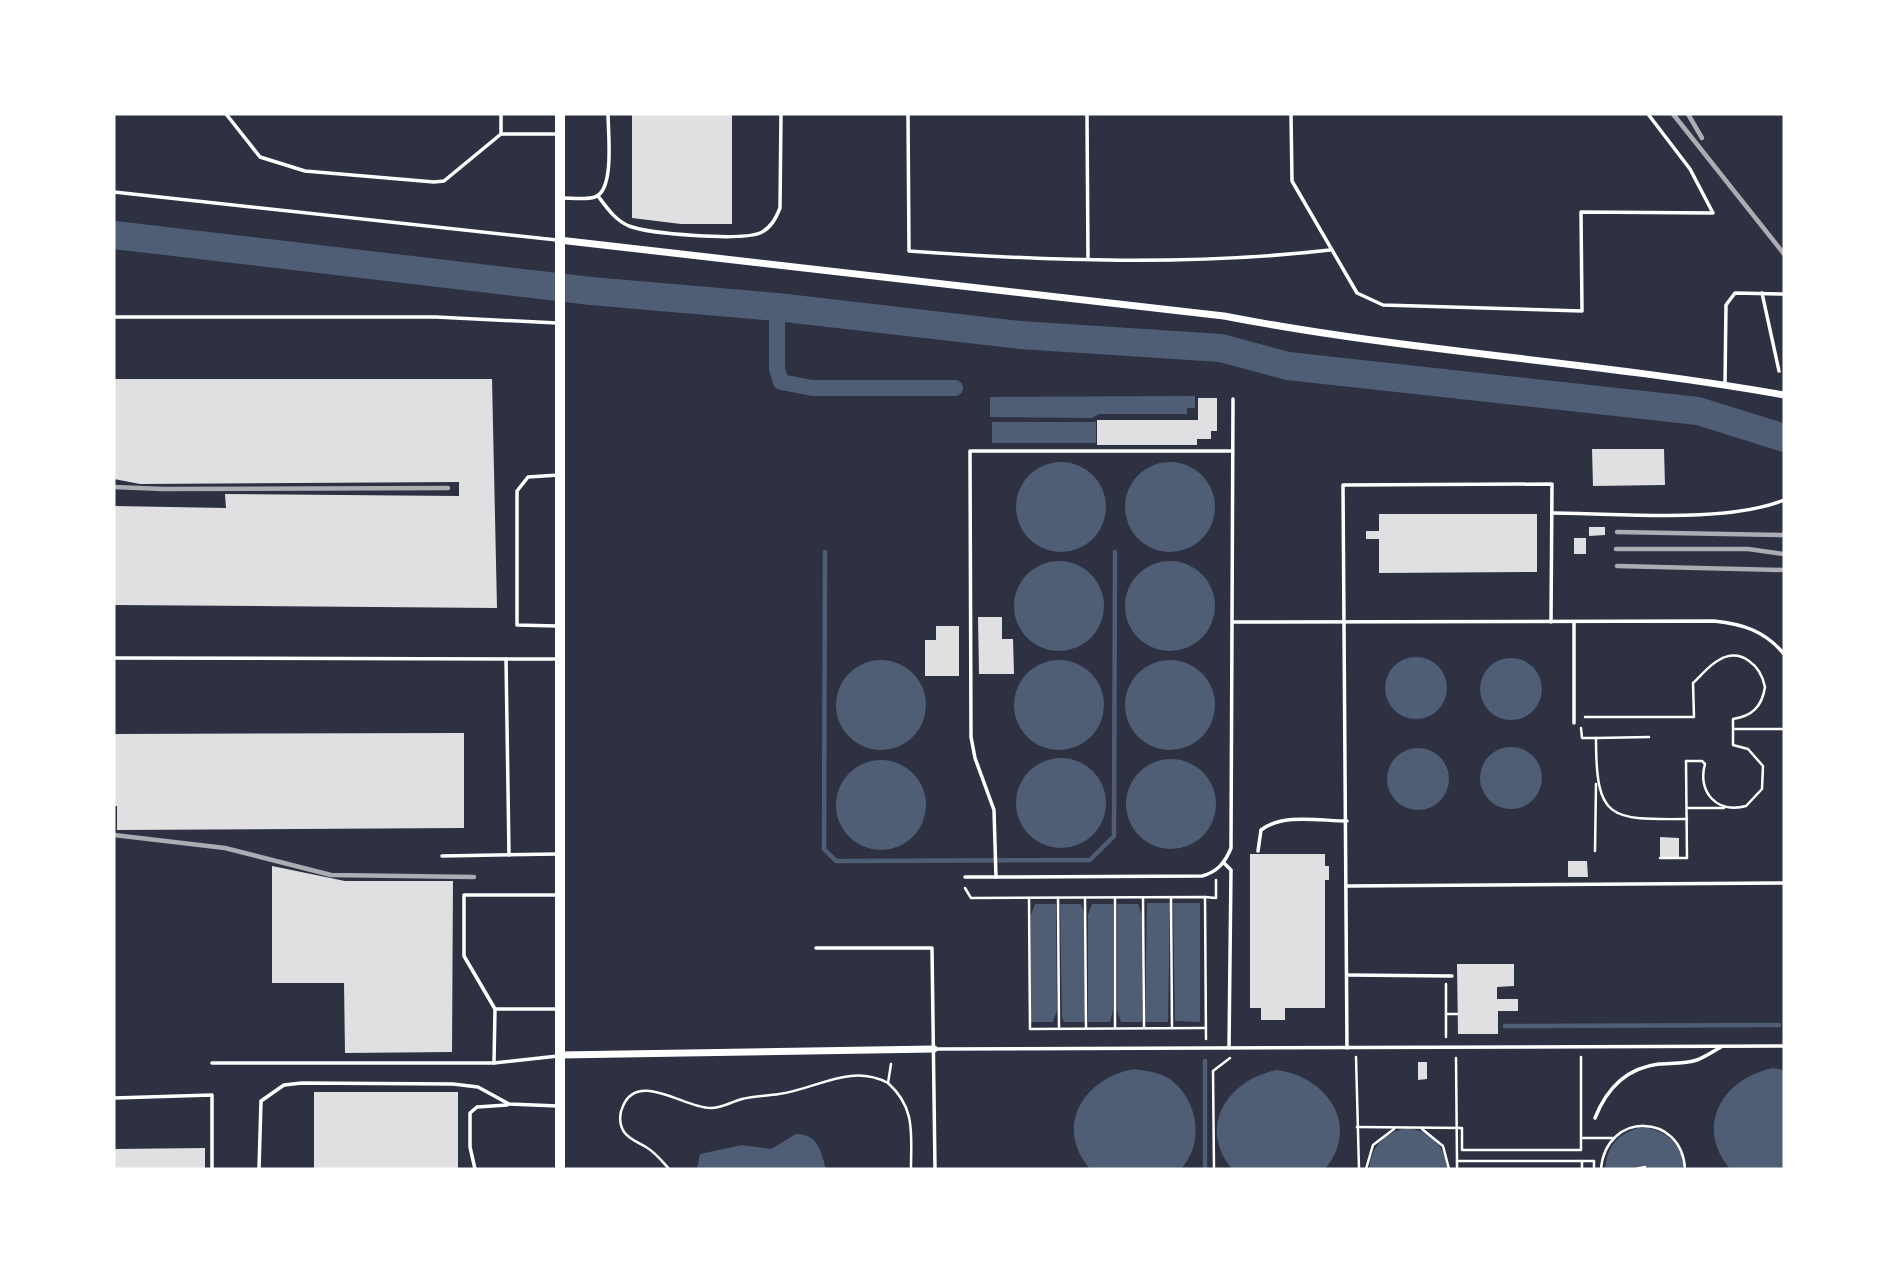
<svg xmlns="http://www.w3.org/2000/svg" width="1898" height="1283" viewBox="0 0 1898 1283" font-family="Bitter,serif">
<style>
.water{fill:#4f5d75}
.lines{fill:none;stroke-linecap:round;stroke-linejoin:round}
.stream{stroke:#4f5d75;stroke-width:4.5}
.canal{stroke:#4f5d75;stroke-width:16}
.river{stroke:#4f5d75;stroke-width:28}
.building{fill:#e0e0e3}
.path{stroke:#fff;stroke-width:2.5}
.service{stroke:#fff;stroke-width:3.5}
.minor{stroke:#fff;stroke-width:7}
.secondary{stroke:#fff;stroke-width:10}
.rail{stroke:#abadb3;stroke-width:4.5}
</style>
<rect width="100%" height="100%" fill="#2d3142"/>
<g class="water">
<polygon points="1195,396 1195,408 1187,408 1187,414 1099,414 1092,418 990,417 990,397"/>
<rect x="992" y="422" width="104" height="21"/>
<circle cx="1061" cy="507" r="45"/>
<circle cx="1170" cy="507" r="45"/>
<circle cx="1059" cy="606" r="45"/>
<circle cx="1170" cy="606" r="45"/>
<circle cx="1416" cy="688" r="31"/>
<circle cx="1511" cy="689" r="31"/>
<circle cx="881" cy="705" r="45"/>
<circle cx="1059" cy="705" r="45"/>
<circle cx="1170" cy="705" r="45"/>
<circle cx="1511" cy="778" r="31"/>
<circle cx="1418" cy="779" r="31"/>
<circle cx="1061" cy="803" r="45"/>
<circle cx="1171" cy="804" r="45"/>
<circle cx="881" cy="805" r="45"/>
<polygon points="1147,903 1170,903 1168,1022 1145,1022"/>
<polygon points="1173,903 1200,903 1200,1022 1175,1021"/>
<polygon points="1035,904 1056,904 1057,1010 1053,1022 1031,1022 1031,915"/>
<polygon points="1060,904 1081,904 1085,915 1085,1022 1064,1022 1062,1017"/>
<polygon points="1092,904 1113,904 1113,1010 1110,1022 1088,1022 1088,915"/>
<polygon points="1117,904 1138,904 1142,915 1142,1022 1121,1022 1117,1010"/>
<path d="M1773 1068 1784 1070V1169H1730C1693 1125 1724 1078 1773 1068Z"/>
<path d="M1134 1069C1147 1071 1160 1072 1171 1080 1198 1100 1205 1144 1181 1169H1090C1053 1125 1085 1078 1134 1069Z"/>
<path d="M1277 1070C1327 1077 1361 1125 1325 1169H1232C1196 1126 1229 1079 1277 1070Z"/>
<path d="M1643 1127C1667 1131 1683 1144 1684 1169H1605C1607 1145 1619 1132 1643 1127Z"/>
<path d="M1407 1128C1434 1132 1442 1144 1448 1169H1369C1372 1145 1384 1133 1407 1128Z"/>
<path d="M796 1134C818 1134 821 1151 826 1169H697L700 1154 742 1145 771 1149Z"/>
</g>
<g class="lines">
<g class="stream">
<polyline points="825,552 824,849 836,861 1090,860 1114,836 1115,552"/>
<polyline points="1505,1026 1779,1025"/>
<polyline points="1205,1061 1205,1169"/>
</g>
<polyline class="canal" points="777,307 777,369 781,382 812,388 955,388"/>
<polyline class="river" points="114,235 591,291 777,307 1020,335 1221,348 1288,366 1698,411 1784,438"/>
</g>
<g class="building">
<polygon points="632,114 732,114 732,224 681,224 632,218"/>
<polygon points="114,379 492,379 497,608 114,605 114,506 226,508 225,494 459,496 459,482 140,484 114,479"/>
<polygon points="1198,398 1217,398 1217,431 1211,431 1211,439 1197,439 1197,445 1097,445 1097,420 1198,420"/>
<polygon points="1592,449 1664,449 1665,485 1593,486"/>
<polygon points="1379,514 1537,514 1537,572 1379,573 1379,539 1366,539 1366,531 1379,531"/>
<polygon points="1589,527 1605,527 1605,535 1589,536"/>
<rect x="1574" y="538" width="12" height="16"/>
<polygon points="978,617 1002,617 1002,639 1013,639 1014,674 979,674"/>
<polygon points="936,626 959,626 959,676 925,676 925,640 936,640"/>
<polygon points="464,733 464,828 117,830 117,806 114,806 114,734"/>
<polygon points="1660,837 1679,838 1679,857 1660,857"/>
<polygon points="1250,854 1325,854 1325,866 1329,866 1329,880 1325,880 1325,1008 1285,1008 1285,1020 1261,1020 1261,1008 1250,1008"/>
<polygon points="1568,861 1587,861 1588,877 1568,877"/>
<polygon points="272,866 345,881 453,881 452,1052 345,1053 344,983 272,983"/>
<polygon points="1457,964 1514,964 1514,986 1497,987 1497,999 1518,999 1518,1011 1498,1011 1498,1034 1458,1034"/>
<polygon points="1418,1062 1427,1062 1427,1079 1418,1080"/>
<rect x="314" y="1092" width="144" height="77"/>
<polygon points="205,1148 205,1169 114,1169 114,1149"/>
</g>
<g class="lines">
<g class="path">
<path d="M1585 717H1694L1693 683C1701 676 1709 665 1719 660 1741 647 1761 666 1765 687 1762 707 1752 716 1733 719V729H1784"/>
<polyline points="1581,728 1582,738 1596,738"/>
<path d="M1649 737 1596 738C1596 820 1609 820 1687 819"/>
<polyline points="1688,808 1724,808"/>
<polyline points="1595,851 1596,784"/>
<path d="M1660 858H1687L1686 761H1702L1705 764C1697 792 1717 814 1746 806L1762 789 1763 766 1748 749 1733 745V730"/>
<polyline points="965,888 971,898 1205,897 1206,1039"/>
<polyline points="1205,897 1216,898 1216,880"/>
<polyline points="1029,898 1030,1029 1206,1028"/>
<polyline points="1058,898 1059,1027"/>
<polyline points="1085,898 1086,1027"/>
<polyline points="1115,898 1115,1027"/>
<polyline points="1143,898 1144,1027"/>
<polyline points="1171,898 1172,1027"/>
<polyline points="1446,984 1446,1037"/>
<polyline points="1446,1014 1457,1014"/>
<polyline points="1356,1057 1359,1169"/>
<polyline points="1456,1058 1457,1161 1582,1161"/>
<path d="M891 1064 888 1083C916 1108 911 1134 911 1169"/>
<polyline points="1357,1127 1462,1128 1462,1150 1581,1150 1581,1057"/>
<polyline points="1422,1129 1443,1146 1449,1169"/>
<polyline points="1581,1138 1613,1138"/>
<polyline points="1457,1161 1457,1169"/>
<path d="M669 1169C662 1161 656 1153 646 1147 638 1142 630 1140 624 1132 619 1124 619 1114 623 1106 638 1070 686 1109 711 1108 722 1108 731 1102 742 1099 754 1096 767 1096 779 1094 817 1089 850 1063 888 1083"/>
<polyline points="1214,1169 1213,1071 1230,1058"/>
<polyline points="1366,1169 1373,1145 1394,1129"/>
<polyline points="1582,1169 1582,1161 1594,1161 1594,1169"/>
<path d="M1601 1169C1606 1111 1682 1112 1685 1169"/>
<polyline points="1636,1169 1645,1167"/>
</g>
<g class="service">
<polyline points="226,114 260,157 305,171 434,182 444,181 501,134"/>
<polyline points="501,114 501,134 559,134"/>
<path d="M908 114 909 251C1049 261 1191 266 1330 250"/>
<polyline points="1087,114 1088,259"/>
<polyline points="1291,114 1292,181 1357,293 1383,305 1582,311 1581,212 1713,213 1690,169 1648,114"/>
<polyline points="114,192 557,240"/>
<path d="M598 196C607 208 615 220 629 226 650 234 740 241 760 233 771 228 776 218 780 208L781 114"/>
<path d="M562 198C572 198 586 200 595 197 615 190 608 132 608 114"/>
<polyline points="1762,293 1779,371"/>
<polyline points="114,317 436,317 557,323"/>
<polyline points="1725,384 1726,305 1735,293 1784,294"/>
<path d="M1552 513C1619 513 1724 524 1784 500"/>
<path d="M1233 622 1714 621C1743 624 1765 631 1784 654"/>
<polyline points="557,626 517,625 517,491 528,477 559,475"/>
<polyline points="114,658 557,659"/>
<polyline points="506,659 509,855"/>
<polyline points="1574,723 1574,622"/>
<path d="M1258 851 1261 830C1283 813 1321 821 1347 821"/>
<polyline points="442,856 557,854"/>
<polyline points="1224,863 1231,870 1229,1048"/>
<polyline points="965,877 996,877 994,810 975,758 971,737 970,451 1232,451"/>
<path d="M996 877 1202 876C1217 872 1225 863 1231 848L1233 399"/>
<polyline points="1347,886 1784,883"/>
<polyline points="816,948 932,948 935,1169"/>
<polyline points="1347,975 1452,976"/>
<polyline points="495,1009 464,956 464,895 559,895"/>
<polyline points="1347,1048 1343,485 1552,484 1551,622"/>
<polyline points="936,1049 1784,1046"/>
<polyline points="212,1063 494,1063 558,1056"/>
<polyline points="494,1063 495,1009 559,1009"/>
<polyline points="114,1098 212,1095 212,1169"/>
<path d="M1595 1118C1606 1090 1626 1068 1659 1064 1671 1063 1686 1064 1697 1060 1705 1057 1714 1051 1721 1047"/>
<polyline points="259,1169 261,1101 284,1085 302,1083 453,1084 478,1087 509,1104 558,1106"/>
<polyline points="475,1169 470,1147 470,1113 477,1107 507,1105"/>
</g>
<g class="minor">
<path d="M559 240 1224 316C1410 352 1599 362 1784 395"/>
<polyline points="560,1055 934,1049"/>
</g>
<polyline class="secondary" points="560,114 560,1169"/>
<g class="rail">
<polyline points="1673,114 1784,254"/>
<polyline points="1688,114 1702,138"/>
<polyline points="114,487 163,489 448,488"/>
<polyline points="1617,532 1784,535"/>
<polyline points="1616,549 1748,549 1784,554"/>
<polyline points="1617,566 1784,570"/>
<polyline points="114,835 225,848 331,875 474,877"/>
</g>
</g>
<rect width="1898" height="1283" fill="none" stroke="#ffffff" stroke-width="231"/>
</svg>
